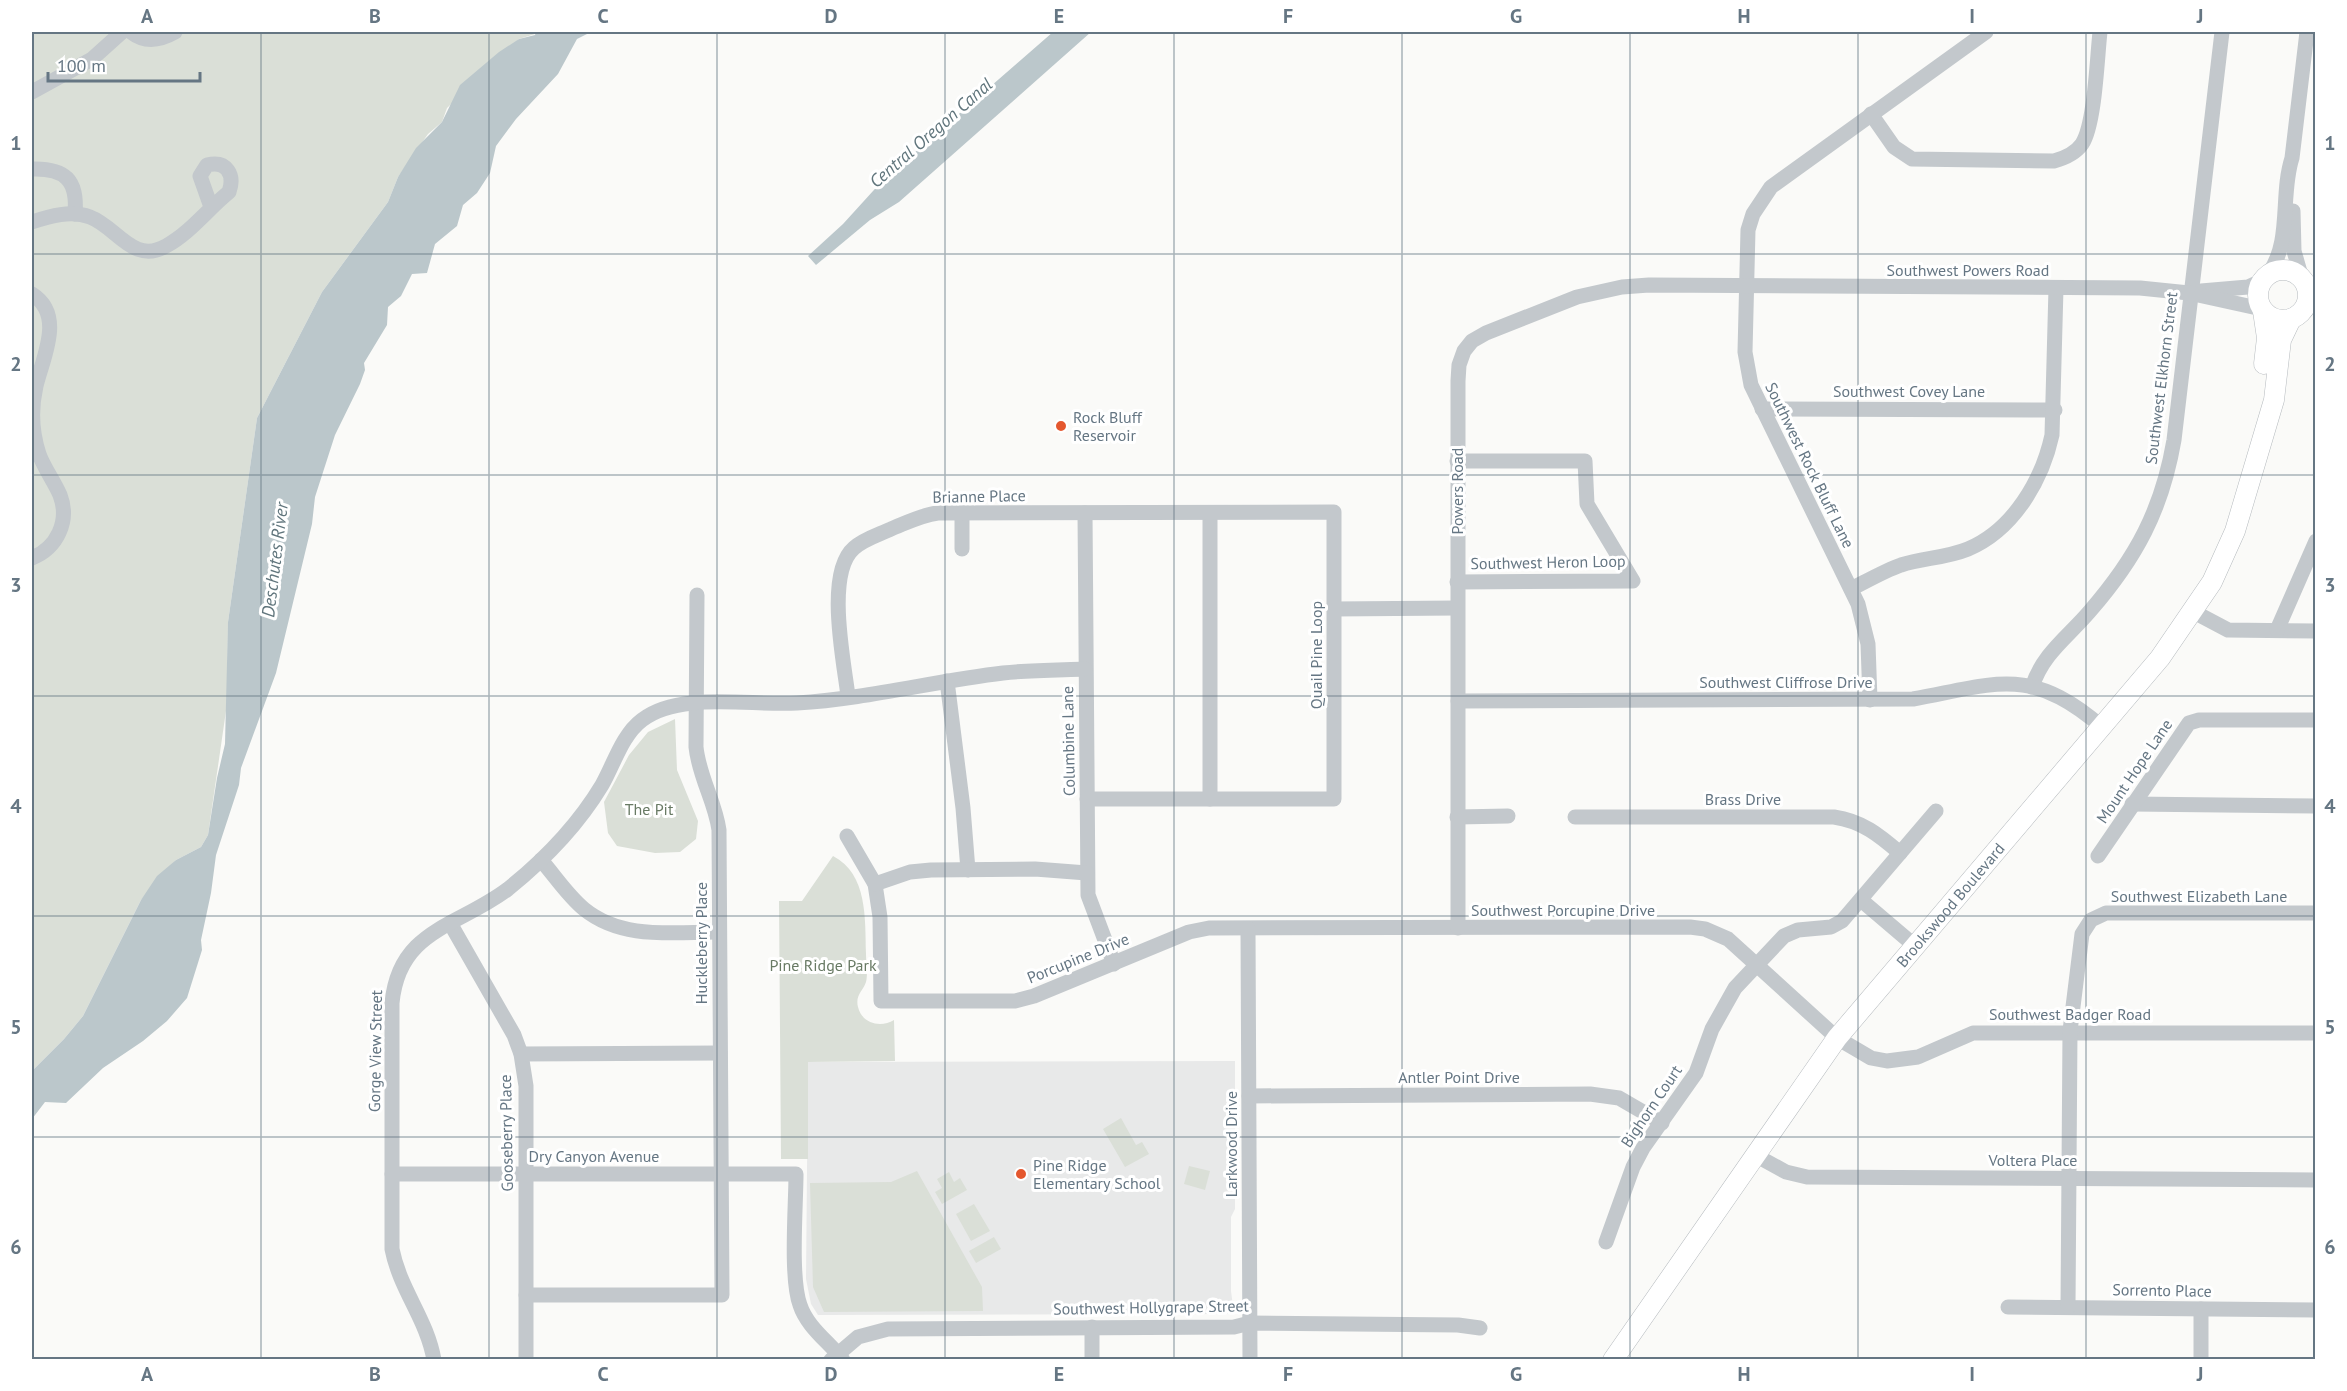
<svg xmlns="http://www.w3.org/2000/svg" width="2347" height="1391" viewBox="0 0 2347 1391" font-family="'PT Sans',sans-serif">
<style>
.built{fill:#e8e9e9}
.green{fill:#dadfd7}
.water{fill:#bbc7cb}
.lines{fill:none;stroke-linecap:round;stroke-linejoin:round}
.major-casing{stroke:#b5babe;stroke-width:21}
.minor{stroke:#c3c8cc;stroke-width:15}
.major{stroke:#fff;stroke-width:20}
.grid{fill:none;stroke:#657683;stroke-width:1.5;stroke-opacity:0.55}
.poi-dot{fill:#e4572e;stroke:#fff;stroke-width:2}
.labels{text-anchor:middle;stroke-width:6;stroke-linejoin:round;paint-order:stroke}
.street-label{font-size:16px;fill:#657683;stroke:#fff}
.poi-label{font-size:16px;fill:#657683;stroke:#fff;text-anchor:start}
.park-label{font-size:16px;fill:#687a64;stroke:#fff}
.water-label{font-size:18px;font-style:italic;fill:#60757c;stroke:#fff}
.neatline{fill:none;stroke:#657683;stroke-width:2}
.grid-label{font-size:20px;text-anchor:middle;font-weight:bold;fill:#657683}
</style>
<rect width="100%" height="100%" fill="#fafaf8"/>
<polygon class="built" points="1235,1061 1235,1209 1231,1217 1231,1291 1234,1314 818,1315 811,1304 806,1279 808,1062"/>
<g class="green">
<polygon points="32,32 536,32 535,34 519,39 447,108 442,122 428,134 398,177 388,202 322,292 257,418 228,622 227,704 208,835 201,847 176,860 141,900 83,1016 64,1039 32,1071"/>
<polygon points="675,719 677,770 698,821 696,839 680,852 655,853 617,846 608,833 604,802 629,755 648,732"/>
<path d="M833 856C868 874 865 919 866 954 866 962 868 974 866 982 863 991 855 995 858 1007 862 1024 881 1028 894 1020L895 1061 808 1062V1159H781L779 901H802Z"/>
<polygon points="1121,1118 1136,1145 1142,1142 1149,1154 1125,1167 1103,1129"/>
<polygon points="1189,1166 1210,1171 1205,1190 1184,1184"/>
<polygon points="917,1171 982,1287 983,1311 824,1312 813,1287 810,1183 891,1182"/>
<polygon points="949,1172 954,1182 960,1178 967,1190 942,1204 935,1192 942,1188 937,1179"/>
<polygon points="974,1204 990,1231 971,1241 956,1214"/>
<polygon points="994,1237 1001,1249 976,1263 969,1251"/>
</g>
<g class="water">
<polygon points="536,32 591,32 577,39 558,74 516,119 496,146 490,173 477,193 463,205 457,226 435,244 427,273 412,274 401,296 388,307 387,325 364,363 365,370 360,384 335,435 315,497 312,524 276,673 241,768 239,785 216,855 211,893 201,940 202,950 187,998 167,1021 143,1041 103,1068 66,1103 45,1102 32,1119 32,1071 64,1039 83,1016 141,900 157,876 176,860 201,847 208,835 217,778 225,744 228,622 257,418 322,292 388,202 398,177 416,148 442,122 460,85 499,52 519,39 535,35"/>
<polygon points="1053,32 1091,32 899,202 870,220 816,265 808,256 843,224 883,180"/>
</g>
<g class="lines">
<g class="major-casing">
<g id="major">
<circle cx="2283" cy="295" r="25"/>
<polyline points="2263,311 2267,338 2264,364"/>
<path id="s1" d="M1613 1360 1837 1038 2160 658 2212 582 2235 531 2274 400 2281 340 2291 319"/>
</g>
</g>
<g class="minor">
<path d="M131 32C145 43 161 40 175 32"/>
<polyline points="32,92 92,59 122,32"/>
<path d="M1871 114 1894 147 1912 159 2054 161C2065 158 2075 154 2082 144 2095 124 2097 58 2100 32"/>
<path d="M32 169C65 168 78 180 75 214"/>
<polyline points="2293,211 2294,251 2302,279"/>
<path d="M32 222C50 216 71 210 90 217 117 227 133 265 166 246 190 233 208 209 229 192 235 175 227 160 207 165L200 176 211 207"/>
<path d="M2269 273C2292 241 2280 195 2292 158L2307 32"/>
<polyline points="2201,291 2248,287 2261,281"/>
<path d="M32 294C65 315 43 357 36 386 31 408 32 433 39 454 44 468 54 481 60 495 70 521 57 548 32 558"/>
<polyline points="1762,409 2055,410"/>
<polyline points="1457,461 1585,461 1587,504 1633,581 1457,582"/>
<polyline points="1085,513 1088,895 1114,964"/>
<polyline points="1210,513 1210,799"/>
<polyline points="962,549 962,513"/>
<path d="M1851 589C1867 581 1884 571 1901 565 1923 558 1946 558 1968 549 2013 530 2042 481 2052 435L2056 288"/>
<polyline points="1334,609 1457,608"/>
<polyline points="2194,612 2228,630 2316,631"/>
<polyline points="2277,630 2316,541"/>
<polyline points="947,681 963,808 968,870"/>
<path d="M2032 687C2043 653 2068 637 2090 611 2136 558 2162 510 2174 440L2222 32"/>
<path d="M848 696C844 662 825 573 854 548 864 539 878 535 891 529 906 523 921 515 938 513L1334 512V799H1087"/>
<polyline points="1870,700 1868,644 1858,604 1751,385 1745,352 1748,230 1753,214 1771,187 1986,32"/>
<path d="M1458 701 1913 699C1996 684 2030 665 2102 727"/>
<polyline points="2132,804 2316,806"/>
<polyline points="1457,817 1508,816"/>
<path d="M1575 817H1834C1862 821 1879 835 1900 853"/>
<polyline points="847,836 875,884 880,917 881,1001 1015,1001 1034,996 1189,932 1209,928 1690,927 1705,929 1728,939 1837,1038 1871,1058 1887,1061 1918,1057 1973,1033 2316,1033"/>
<polyline points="2098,856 2189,723 2199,720 2316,720"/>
<path d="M541 860C555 876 568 896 584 909 622 940 672 932 718 932"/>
<polyline points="875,884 910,872 931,870 1035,869 1087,873"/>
<polyline points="1861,900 1915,946"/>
<polyline points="450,923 514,1035 521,1054 526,1086 526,1360"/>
<polyline points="1458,928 1458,381 1459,365 1464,351 1472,341 1486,333 1577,297 1622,287 1649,285 2140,288 2189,293 2262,309"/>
<polyline points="1248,929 1250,1360"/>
<polyline points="521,1054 720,1053"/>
<polyline points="1249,1096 1590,1094 1619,1098 1662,1123"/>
<polyline points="1755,1155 1786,1172 1807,1177 2316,1180"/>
<path d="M392 1174H796C796 1205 790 1278 800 1305 807 1327 829 1342 843 1360"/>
<polyline points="1606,1242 1633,1167 1643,1148 1696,1073 1712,1029 1735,988 1784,936 1798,930 1831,927 1842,921 1936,811"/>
<path d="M526 1295H722L719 830C715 801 699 777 696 747L697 595"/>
<polyline points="2008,1307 2316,1310"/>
<polyline points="2068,1307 2070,1031 2082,934 2091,920 2106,913 2316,913"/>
<path d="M434 1360C427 1319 400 1290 392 1249V1003C399 929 458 927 508 889 544 860 578 825 602 785 614 764 622 735 642 720 679 691 751 706 797 703 865 699 935 681 1003 673 1030 670 1058 670 1085 669"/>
<polyline points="831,1360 858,1337 888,1329 1234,1327 1250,1323 1458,1325 1480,1328"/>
<polyline points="1092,1360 1092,1327"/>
<polyline points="2201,1360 2201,1309"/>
</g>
<use href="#major" class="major"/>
</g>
<path class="grid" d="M261 32V1360M489 32V1360M717 32V1360M945 32V1360M1174 32V1360M1402 32V1360M1630 32V1360M1858 32V1360M2086 32V1360M32 254H2316M32 475H2316M32 696H2316M32 916H2316M32 1137H2316"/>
<g class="poi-dot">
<circle cx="1061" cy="426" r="6"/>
<circle cx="1021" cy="1174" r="6"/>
</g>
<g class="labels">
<g class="street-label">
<text x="1968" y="276">Southwest Powers Road</text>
<text transform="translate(2161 378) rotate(-83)" y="6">Southwest Elkhorn Street</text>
<text x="1909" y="397">Southwest Covey Lane</text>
<text transform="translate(1810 465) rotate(64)" y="6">Southwest Rock Bluff Lane</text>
<text transform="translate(1457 491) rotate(-90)" y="6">Powers Road</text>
<text transform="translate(979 496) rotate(-1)" y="6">Brianne Place</text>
<text transform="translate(1548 562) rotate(-1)" y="6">Southwest Heron Loop</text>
<text transform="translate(1316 655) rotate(-90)" y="6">Quail Pine Loop</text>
<text x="1786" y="688">Southwest Cliffrose Drive</text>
<text transform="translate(1068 741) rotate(-91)" y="6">Columbine Lane</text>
<text transform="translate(2134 771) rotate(-56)" y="6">Mount Hope Lane</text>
<text x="1743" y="805">Brass Drive</text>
<text x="2199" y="902">Southwest Elizabeth Lane</text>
<text dy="6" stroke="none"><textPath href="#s1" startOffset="567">Brookswood Boulevard</textPath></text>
<text x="1563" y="916">Southwest Porcupine Drive</text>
<text transform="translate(701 943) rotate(-90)" y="6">Huckleberry Place</text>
<text transform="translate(1078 958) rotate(-22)" y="6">Porcupine Drive</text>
<text x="2070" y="1020">Southwest Badger Road</text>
<text transform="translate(375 1051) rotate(-89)" y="6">Gorge View Street</text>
<text x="1459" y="1083">Antler Point Drive</text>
<text transform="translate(1651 1106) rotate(-56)" y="6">Bighorn Court</text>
<text transform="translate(506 1133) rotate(-91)" y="6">Gooseberry Place</text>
<text transform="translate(1231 1144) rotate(-90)" y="6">Larkwood Drive</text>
<text x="594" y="1162">Dry Canyon Avenue</text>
<text x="2033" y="1166">Voltera Place</text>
<text transform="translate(2162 1290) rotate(1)" y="6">Sorrento Place</text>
<text transform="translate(1151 1307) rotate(-1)" y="6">Southwest Hollygrape Street</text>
</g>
<g class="poi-label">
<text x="1073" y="423">Rock Bluff<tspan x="1073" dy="18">Reservoir</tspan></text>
<text x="1033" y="1171">Pine Ridge<tspan x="1033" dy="18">Elementary School</tspan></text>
</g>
<g class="park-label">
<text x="649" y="815">The Pit</text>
<text x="823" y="971">Pine Ridge Park</text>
</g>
<g class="water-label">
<text transform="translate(931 133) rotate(-41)" y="6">Central Oregon Canal</text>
<text transform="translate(275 560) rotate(-83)" y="6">Deschutes River</text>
</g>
</g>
<rect width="2347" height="1391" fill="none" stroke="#ffffff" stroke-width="66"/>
<path d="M48 72v9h152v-9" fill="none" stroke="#657683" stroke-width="3"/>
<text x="57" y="72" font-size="18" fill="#657683" stroke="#ffffff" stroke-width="4.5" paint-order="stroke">100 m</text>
<rect x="33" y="33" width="2281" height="1325" class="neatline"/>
<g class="grid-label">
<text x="147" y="23">A</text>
<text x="375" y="23">B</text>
<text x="603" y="23">C</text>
<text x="831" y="23">D</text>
<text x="1059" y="23">E</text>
<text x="1288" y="23">F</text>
<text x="1516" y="23">G</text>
<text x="1744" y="23">H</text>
<text x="1972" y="23">I</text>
<text x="2200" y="23">J</text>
<text x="16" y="150">1</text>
<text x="2330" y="150">1</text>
<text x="16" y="371">2</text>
<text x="2330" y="371">2</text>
<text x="16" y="592">3</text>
<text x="2330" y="592">3</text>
<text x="16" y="813">4</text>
<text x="2330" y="813">4</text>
<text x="16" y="1034">5</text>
<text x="2330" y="1034">5</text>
<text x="16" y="1254">6</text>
<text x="2330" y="1254">6</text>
<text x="147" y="1381">A</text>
<text x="375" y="1381">B</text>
<text x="603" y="1381">C</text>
<text x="831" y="1381">D</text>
<text x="1059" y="1381">E</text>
<text x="1288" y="1381">F</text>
<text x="1516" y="1381">G</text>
<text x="1744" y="1381">H</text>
<text x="1972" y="1381">I</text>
<text x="2200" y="1381">J</text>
</g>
</svg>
